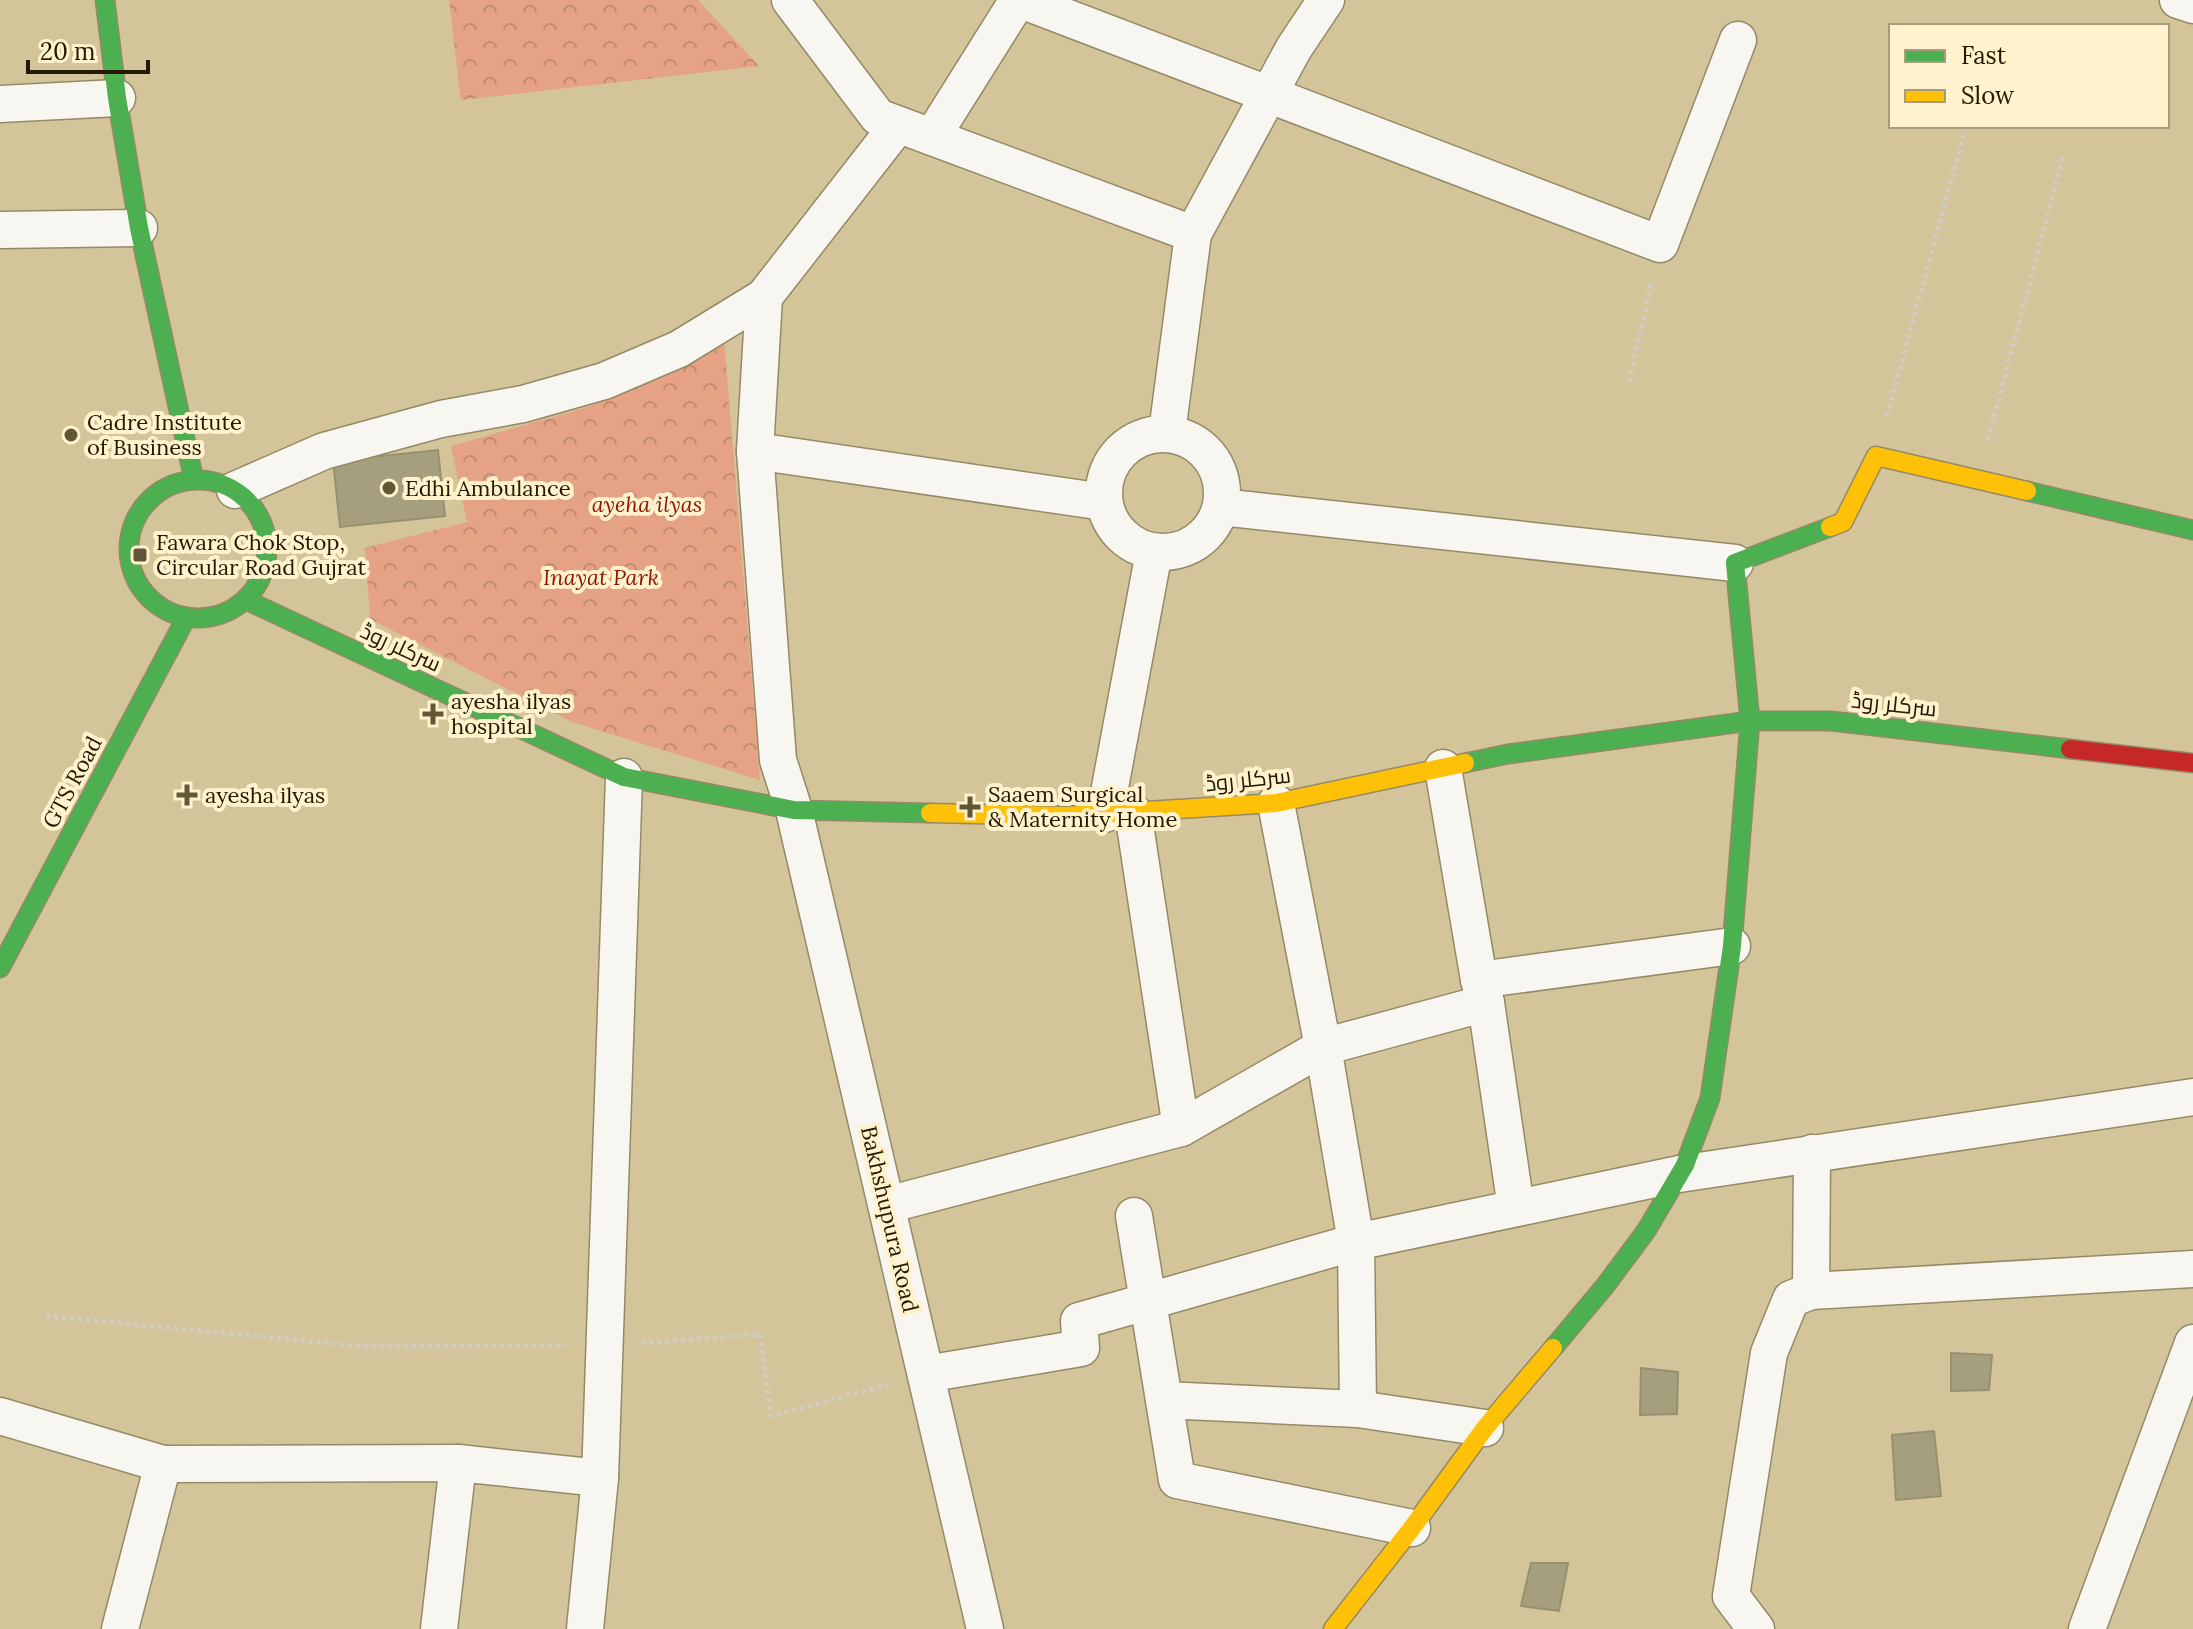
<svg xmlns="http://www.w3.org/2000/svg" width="2193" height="1629" viewBox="0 0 2193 1629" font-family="Lora,Cairo,serif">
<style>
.park{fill:url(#park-crowns)}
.building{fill:#a59f7d;stroke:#97916f;stroke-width:2}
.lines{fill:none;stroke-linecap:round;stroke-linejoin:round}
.street-casing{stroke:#958a67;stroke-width:39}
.fast-casing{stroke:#958a67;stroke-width:21}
.slow-casing{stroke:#958a67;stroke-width:21}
.jam-casing{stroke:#958a67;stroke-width:21}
.path{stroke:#d1ccbf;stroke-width:5;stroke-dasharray:4 4;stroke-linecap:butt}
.street{stroke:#f8f6f0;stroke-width:36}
.fast{stroke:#4caf50;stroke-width:18}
.slow{stroke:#ffc107;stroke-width:18}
.jam{stroke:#c62828;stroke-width:18}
.poi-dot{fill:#615636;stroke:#fff2cd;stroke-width:3}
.labels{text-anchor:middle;stroke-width:8;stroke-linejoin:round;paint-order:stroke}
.poi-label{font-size:22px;fill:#241a00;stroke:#fff2cd;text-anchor:start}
.park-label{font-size:22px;font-style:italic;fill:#8c1607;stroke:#fff2cd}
.street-label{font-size:22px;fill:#241a00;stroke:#fff2cd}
</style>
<defs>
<pattern id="park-crowns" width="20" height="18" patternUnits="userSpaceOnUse" patternTransform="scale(2)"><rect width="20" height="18" fill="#e6a285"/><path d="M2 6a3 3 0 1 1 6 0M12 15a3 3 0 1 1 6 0" fill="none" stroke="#c58b71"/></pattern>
</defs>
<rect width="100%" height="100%" fill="#d3c49a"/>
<g class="park">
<polygon points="449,0 698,0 759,66 461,100"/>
<polygon points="724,338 760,780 572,722 370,619 365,548 467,522 451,446 591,406"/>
</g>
<g class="building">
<polygon points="438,450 445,516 340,527 333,461"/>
<polygon points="1951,1353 1992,1355 1989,1390 1951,1391"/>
<polygon points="1641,1368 1678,1372 1677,1414 1640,1415"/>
<polygon points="1934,1431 1941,1496 1896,1500 1892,1435"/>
<polygon points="1531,1563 1568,1563 1559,1611 1521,1606"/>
</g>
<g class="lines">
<g class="street-casing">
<g id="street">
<polyline points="790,0 878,117 1193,234"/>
<polyline points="1021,0 1660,244 1738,40"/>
<polyline points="2178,0 2193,5"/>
<polyline points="0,104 117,98"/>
<polyline points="898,125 764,297 755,451 1104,502"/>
<polyline points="932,137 1018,0"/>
<polyline points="0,230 139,228"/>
<polyline points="1167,433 1193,234 1294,48 1326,0"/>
<circle cx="1163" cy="493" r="59"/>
<polyline points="755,451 778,760 794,810 985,1629"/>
<polyline points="235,490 324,451 441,419 523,404 604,381 679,349 764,297"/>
<polyline points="1221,507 1735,563"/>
<polyline points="1443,768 1479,980 1486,1003 1516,1208"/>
<polyline points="1133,812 1181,1128 1323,1047 1486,1003"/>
<polyline points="1105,814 1154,552"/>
<polyline points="1479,980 1732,946"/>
<polyline points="1812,1153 1811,1291 2193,1269"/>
<polyline points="887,1205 1181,1128"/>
<polyline points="1134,1216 1177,1480 1412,1528"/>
<polyline points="926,1374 1081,1348 1079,1321 1356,1242 1679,1174 2193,1097"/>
<polyline points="1164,1400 1358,1409 1356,1242 1323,1047 1276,803"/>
<polyline points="1358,1409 1485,1428"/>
<polyline points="0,1416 163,1464 458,1463 600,1478 624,777"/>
<polyline points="120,1629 163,1464"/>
<polyline points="439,1629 458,1463"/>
<polyline points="585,1629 600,1478"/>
<polyline points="1756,1629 1731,1596 1769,1353 1791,1299 1811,1291"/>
<polyline points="2087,1629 2193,1343"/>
</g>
</g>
<g class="fast-casing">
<g id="fast">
<polyline points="105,0 117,98 139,228 194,480"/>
<circle cx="198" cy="549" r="69"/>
<polyline points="2027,491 2193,530"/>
<polyline points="246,600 624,777 794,810 930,813"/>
<polyline points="1465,763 1508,754 1750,721 1831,721 2070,749"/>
<polyline points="0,968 186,618"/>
<polyline points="1553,1348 1605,1286 1646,1231 1685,1165 1710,1098 1732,946 1750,721 1735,563 1830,527"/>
</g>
</g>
<g class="slow-casing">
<g id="slow">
<polyline points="1830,527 1843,522 1876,456 2027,491"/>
<polyline points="930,813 1065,816 1276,803 1465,763"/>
<polyline points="1333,1629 1412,1528 1485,1428 1553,1348"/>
</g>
</g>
<g class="jam-casing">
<polyline id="jam" points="2070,749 2193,763"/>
</g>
<g class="path">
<polyline points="1629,382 1652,280"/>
<polyline points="1887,416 1966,126"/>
<polyline points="1988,440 2063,156"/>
<polyline points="46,1316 369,1347 567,1345"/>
<polyline points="641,1343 760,1334 771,1416 890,1384"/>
</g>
<use href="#street" class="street"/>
<use href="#fast" class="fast"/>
<use href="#slow" class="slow"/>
<use href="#jam" class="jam"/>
</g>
<g class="poi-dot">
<circle cx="71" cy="435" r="8"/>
<circle cx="389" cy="488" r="8"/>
<rect x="132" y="547" width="16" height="16" rx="4"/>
<path d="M429 702h8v8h8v8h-8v8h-8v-8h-8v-8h8z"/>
<path d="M183 783h8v8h8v8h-8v8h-8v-8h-8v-8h8z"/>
<path d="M966 795h8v8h8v8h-8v8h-8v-8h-8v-8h8z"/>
</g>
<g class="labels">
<g class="poi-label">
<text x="87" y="430">Cadre Institute<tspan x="87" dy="25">of Business</tspan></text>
<text x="405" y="496">Edhi Ambulance</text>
<text x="156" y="550">Fawara Chok Stop,<tspan x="156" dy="25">Circular Road Gujrat</tspan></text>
<text x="451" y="709">ayesha ilyas<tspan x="451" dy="25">hospital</tspan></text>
<text x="988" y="802">Saaem Surgical<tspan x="988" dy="25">&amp; Maternity Home</tspan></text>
<text x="205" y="803">ayesha ilyas</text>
</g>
<g class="park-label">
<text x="647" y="512">ayeha ilyas</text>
<text x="601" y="585">Inayat Park</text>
</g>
<g class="street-label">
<text transform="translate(401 647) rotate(25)" y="8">سرکلر روڈ</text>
<text transform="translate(1894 704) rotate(6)" y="8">سرکلر روڈ</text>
<text transform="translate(1248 779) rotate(-6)" y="8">سرکلر روڈ</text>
<text transform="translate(72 782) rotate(-62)" y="8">GTS Road</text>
<text transform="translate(890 1219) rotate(77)" y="8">Bakhshupura Road</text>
</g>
</g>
<rect x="1889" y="24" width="280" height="104" fill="#fff2cd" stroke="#a79c7b" stroke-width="2"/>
<rect x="1905" y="50" width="40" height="12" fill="#4caf50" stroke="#a79c7b" stroke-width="2"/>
<text x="1961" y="64" font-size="24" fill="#241a00">Fast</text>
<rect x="1905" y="90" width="40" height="12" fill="#ffc107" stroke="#a79c7b" stroke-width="2"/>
<text x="1961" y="104" font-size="24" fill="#241a00">Slow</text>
<path d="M28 60v12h120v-12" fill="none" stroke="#241a00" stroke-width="4"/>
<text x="40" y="60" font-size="24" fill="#241a00" stroke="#fff2cd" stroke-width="6" paint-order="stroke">20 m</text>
</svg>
